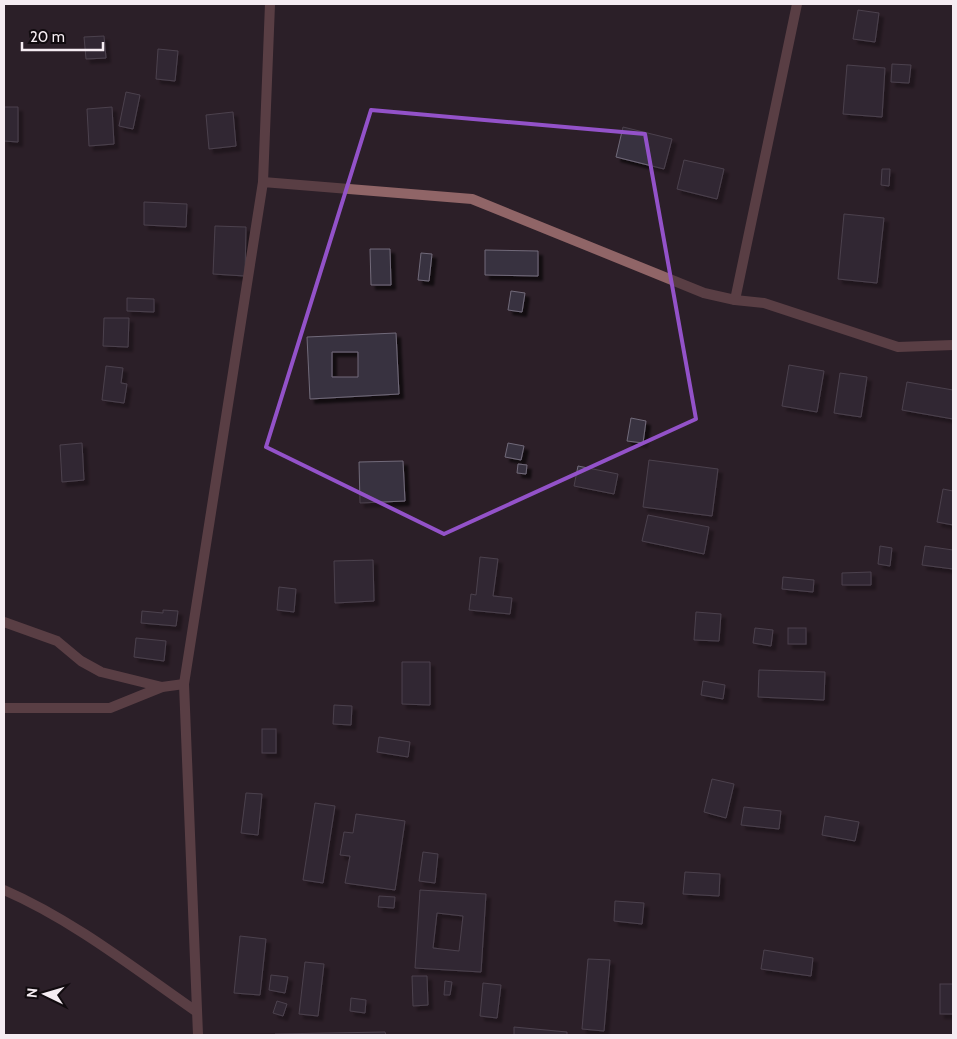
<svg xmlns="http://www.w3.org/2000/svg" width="957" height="1039" viewBox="0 0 957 1039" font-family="Cabin,sans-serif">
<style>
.building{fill:#393340;stroke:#716a7a;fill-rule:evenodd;filter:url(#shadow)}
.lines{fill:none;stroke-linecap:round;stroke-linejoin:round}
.street{stroke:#906567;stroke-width:10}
.marked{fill:none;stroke:#9352c9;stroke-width:4;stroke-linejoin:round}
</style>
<defs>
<filter id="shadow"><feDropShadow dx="4.5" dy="4.5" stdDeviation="1" flood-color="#0009"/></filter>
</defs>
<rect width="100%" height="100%" fill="#2c1f28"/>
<g class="building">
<polygon points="858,10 879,13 875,42 853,39"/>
<polygon points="104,36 106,58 86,59 84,37"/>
<polygon points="158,49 178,51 175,81 156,79"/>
<polygon points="892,64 911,65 909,83 891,82"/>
<polygon points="847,65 885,68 882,117 843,114"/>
<polygon points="126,92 140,95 133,129 119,126"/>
<polygon points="4,107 18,107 18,142 4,141"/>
<polygon points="112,107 114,144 89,146 87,109"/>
<polygon points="233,112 236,146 209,149 206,115"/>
<polygon points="623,127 672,139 664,169 616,157"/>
<polygon points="684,160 724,169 717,199 677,189"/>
<polygon points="882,169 890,169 889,186 881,185"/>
<polygon points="144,202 187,204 186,227 144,225"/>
<polygon points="844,214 884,218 877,283 838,279"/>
<polygon points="215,226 246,227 245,276 213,274"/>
<polygon points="370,249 390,249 391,285 371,285"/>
<polygon points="485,250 538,251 538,276 485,275"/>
<polygon points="421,253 432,254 429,281 418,280"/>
<polygon points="511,291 525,293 522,312 508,310"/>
<polygon points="127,298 154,299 154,312 127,311"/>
<polygon points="104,318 129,318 128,347 103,346"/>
<path d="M396 333 399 394 310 399 307 337ZM332 352H358V377H332Z"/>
<polygon points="789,365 824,371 817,412 782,406"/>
<polygon points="106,366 123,368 121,383 127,384 124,403 102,400"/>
<polygon points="840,373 867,377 861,417 834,413"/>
<polygon points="907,382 953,390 953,419 902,410"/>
<polygon points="631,418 646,421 643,443 627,441"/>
<polygon points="82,443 84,480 62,482 60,445"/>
<polygon points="508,443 524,446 521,460 505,457"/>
<polygon points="649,460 718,469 712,516 643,507"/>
<polygon points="403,461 405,501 360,503 359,462"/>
<polygon points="518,464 527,465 526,474 517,473"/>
<polygon points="578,466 618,474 614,494 574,486"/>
<polygon points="943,489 953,491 953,525 937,522"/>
<polygon points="648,515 709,527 704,554 642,541"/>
<polygon points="880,546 892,548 890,566 878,564"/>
<polygon points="925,546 953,550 953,569 922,565"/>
<polygon points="480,557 498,559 493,596 512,598 510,614 469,610 471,594 476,595"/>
<polygon points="373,560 374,601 335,603 334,561"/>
<polygon points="871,572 871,585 842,585 842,573"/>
<polygon points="783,577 814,580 813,592 782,589"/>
<polygon points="279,587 296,589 294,612 277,610"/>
<polygon points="163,610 178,611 176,626 141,623 142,611 163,613"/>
<polygon points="696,612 721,614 719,641 694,640"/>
<polygon points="755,628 773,630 771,646 753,643"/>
<rect x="788" y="628" width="18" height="16"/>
<polygon points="136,638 166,641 164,661 134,657"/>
<polygon points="402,662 430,662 430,705 402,704"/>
<polygon points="759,670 825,672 824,700 758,697"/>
<polygon points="703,681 725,685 723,699 701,695"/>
<polygon points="334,705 352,706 351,725 333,724"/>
<rect x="262" y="729" width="14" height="24"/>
<polygon points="379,737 410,742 408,757 377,752"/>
<polygon points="712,779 734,784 726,818 704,812"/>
<polygon points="246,793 262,794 258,835 241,833"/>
<polygon points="315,803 335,806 323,883 303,880"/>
<polygon points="744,807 781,811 779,829 741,825"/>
<polygon points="356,814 405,821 395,890 345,883 350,856 340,855 344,832 353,833"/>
<polygon points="825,816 859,822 855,841 822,835"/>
<polygon points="423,852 438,854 435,883 419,881"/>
<polygon points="685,872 720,874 719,896 683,894"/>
<path d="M420 890 486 894 481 972 415 968ZM437 913 463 916 459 951 433 948Z"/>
<polygon points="379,896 395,897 394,908 378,907"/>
<polygon points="615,901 644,903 642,924 614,921"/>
<polygon points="240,936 266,939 260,995 234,993"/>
<polygon points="764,950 813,958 811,976 761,969"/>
<polygon points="588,959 610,960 604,1031 582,1029"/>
<polygon points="305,962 324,964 318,1016 299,1014"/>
<polygon points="271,975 288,977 285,993 269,990"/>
<polygon points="412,976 427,976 428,1005 413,1006"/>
<polygon points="445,981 452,982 450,995 444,995"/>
<polygon points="483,983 501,985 497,1018 480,1016"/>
<rect x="940" y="984" width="13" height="30"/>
<polygon points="351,998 366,1000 365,1013 350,1011"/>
<polygon points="277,1001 287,1004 283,1016 273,1013"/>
<polygon points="514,1027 567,1032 567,1035 514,1035"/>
<polygon points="385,1032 386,1035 276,1035 275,1034"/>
</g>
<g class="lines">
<g class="street">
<polyline points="263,182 270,4"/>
<polyline points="735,300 764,303 898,347 953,345"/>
<polyline points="4,622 57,641 81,661 101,672 162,687 184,684"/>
<polyline points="4,708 110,708 162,687"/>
<path d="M4 890C73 920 135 969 197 1012"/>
<polyline points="198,1035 184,684 263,182 472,199 704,293 735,300 797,4"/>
</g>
</g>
<path d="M0 0H957V1039H0ZM371 110 645 134 696 419 444 534 266 447Z" fill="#2c1f28" fill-opacity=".55" fill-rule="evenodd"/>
<path class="marked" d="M371 110 645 134 696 419 444 534 266 447Z"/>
<rect width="957" height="1039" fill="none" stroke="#f5ecf2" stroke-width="10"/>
<g transform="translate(45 994) rotate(275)" stroke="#110b0f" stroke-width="4" paint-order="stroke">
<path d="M0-4L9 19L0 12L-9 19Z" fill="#f5ecf2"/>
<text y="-8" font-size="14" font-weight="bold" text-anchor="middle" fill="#f5ecf2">N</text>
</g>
<path d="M22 42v8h81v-8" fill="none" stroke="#f5ecf2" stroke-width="2.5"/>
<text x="30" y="42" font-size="15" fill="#f5ecf2" stroke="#110b0f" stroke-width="4" paint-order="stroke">20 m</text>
</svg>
